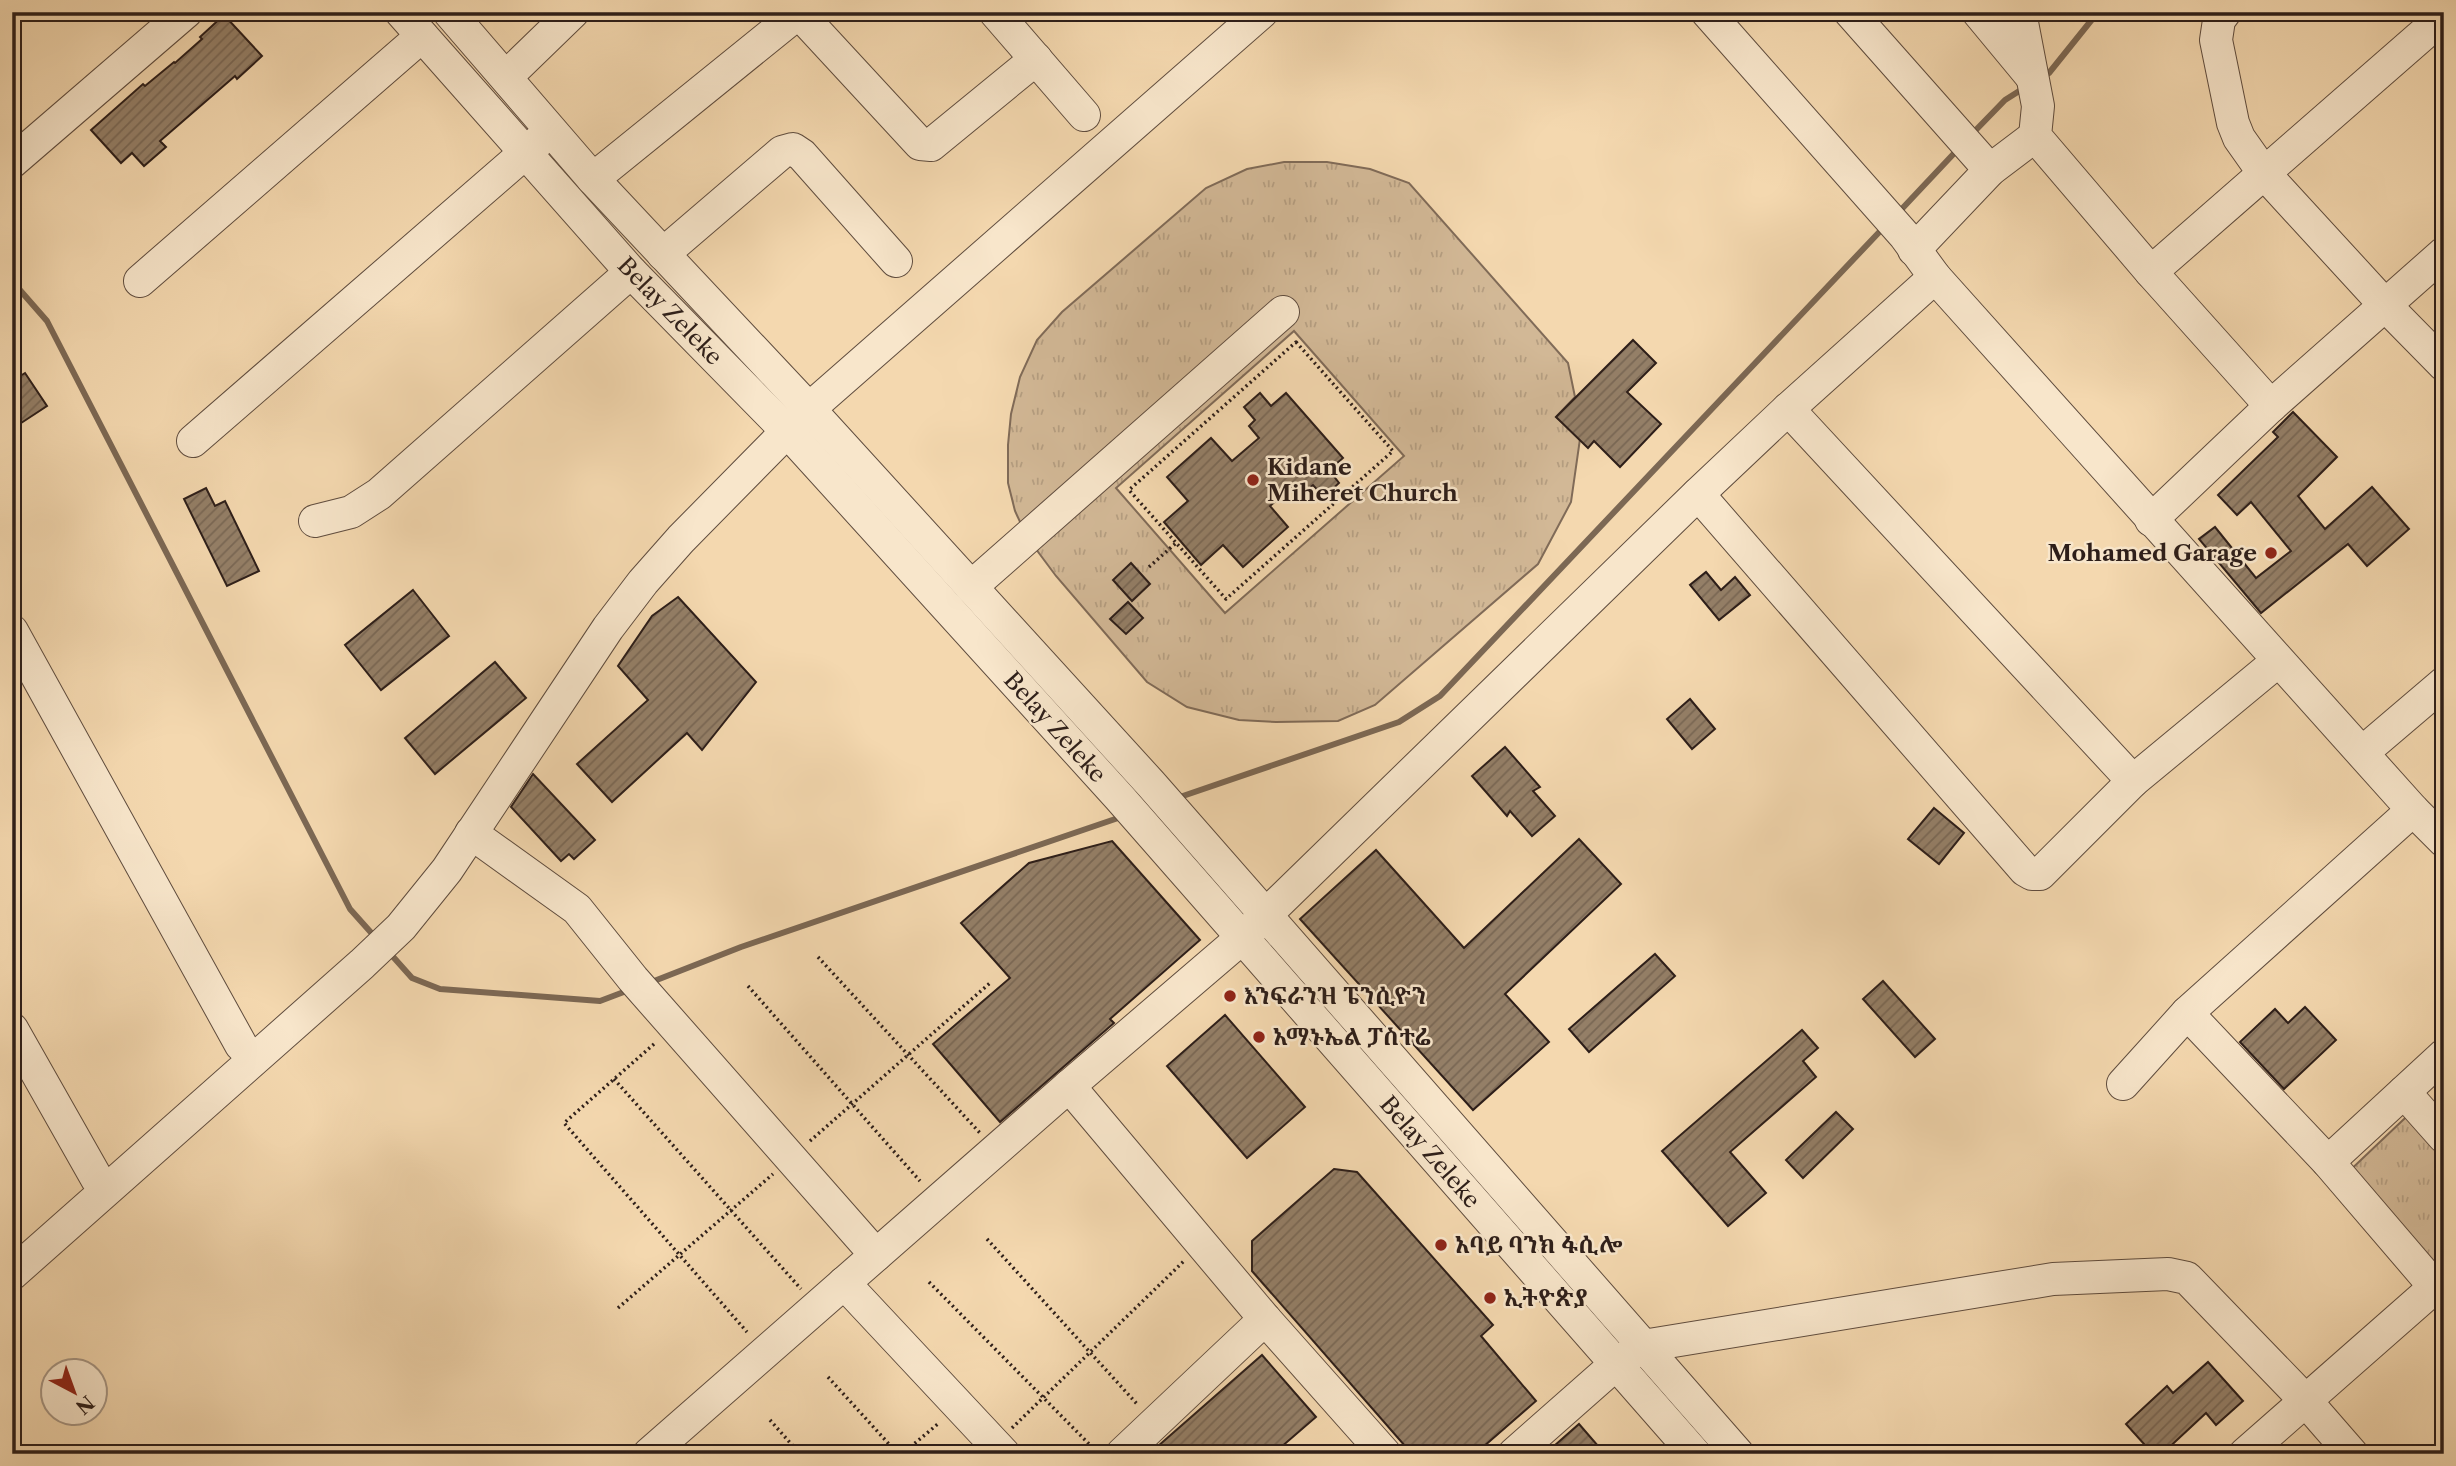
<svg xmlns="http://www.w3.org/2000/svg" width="2456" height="1466" viewBox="0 0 2456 1466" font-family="'Libre Caslon Text','Noto Serif Ethiopic',serif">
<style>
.grass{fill:url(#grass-tufts);stroke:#806b58;stroke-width:2;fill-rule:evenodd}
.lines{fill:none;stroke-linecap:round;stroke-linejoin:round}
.stream{stroke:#7c6854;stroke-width:6}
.building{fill:url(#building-hatch);stroke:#2d1e19;stroke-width:2}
.minor-casing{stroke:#5f4c3e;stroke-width:34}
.path{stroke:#2d1e19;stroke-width:3.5;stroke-dasharray:2 3.5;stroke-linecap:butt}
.minor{stroke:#f8e6cb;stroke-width:32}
.poi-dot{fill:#8f2418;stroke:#f8e6cb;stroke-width:2.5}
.labels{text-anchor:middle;stroke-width:5;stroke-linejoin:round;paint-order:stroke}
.street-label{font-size:23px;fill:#2d1e19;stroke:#f8e6cb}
.poi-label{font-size:23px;font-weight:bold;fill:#2d1e19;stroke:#f8e6cb;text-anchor:start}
</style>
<defs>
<pattern id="grass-tufts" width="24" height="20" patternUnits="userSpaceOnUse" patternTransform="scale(1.75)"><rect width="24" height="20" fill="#d2b896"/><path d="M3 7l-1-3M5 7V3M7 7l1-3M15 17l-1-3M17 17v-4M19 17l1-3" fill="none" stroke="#b59e81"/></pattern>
<pattern id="building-hatch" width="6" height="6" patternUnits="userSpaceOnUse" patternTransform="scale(1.75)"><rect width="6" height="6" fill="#947f67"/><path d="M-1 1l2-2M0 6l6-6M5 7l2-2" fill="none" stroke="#796754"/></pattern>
</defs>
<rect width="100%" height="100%" fill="#f4d8af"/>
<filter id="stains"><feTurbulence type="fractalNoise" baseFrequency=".00286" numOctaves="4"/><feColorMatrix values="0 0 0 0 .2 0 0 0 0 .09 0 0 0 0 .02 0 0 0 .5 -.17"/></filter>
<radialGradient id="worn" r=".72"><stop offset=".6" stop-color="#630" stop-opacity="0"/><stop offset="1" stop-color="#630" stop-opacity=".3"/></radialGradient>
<g class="grass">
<path d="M1284 162H1327L1370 169 1409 183 1568 363 1575 397 1556 417 1580 439 1571 502 1538 564 1375 705 1338 721 1276 722 1239 720 1187 707 1147 682 1056 576 1027 537 1015 511 1008 483V445L1011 414 1020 377 1037 340 1062 312 1206 188 1247 169ZM1294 331 1404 456 1225 613 1116 488Z"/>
<polygon points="2422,1102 2444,1126 2444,1287 2344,1176"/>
</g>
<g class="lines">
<g class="stream">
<polyline points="2043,77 2049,73 2098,12"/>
<polyline points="1972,134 2005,100 2024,88"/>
<polyline points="1898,213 1960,147"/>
<polyline points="12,281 47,321 350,909 375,937"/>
<polyline points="1177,798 1399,722 1440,696 1885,226"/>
<polyline points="387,950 412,978 440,989 600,1001 629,990"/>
<polyline points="649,983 741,947 1124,816"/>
</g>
</g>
<g class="building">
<polygon points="224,15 262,56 237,79 235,76 160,141 166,147 144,166 132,153 121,163 91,130 143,84 145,86 174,62 175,63 202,39 200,37"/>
<polygon points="1633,340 1656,363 1627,392 1661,424 1620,467 1594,441 1588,448 1556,417"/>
<polygon points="25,373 47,406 12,429 12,381"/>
<polygon points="1260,393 1271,406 1286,393 1343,458 1329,470 1339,483 1324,497 1313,485 1303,493 1295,484 1270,506 1288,527 1243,567 1223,545 1201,565 1164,522 1188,501 1167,477 1211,438 1232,461 1259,438 1249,426 1255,420 1244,407"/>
<polygon points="2293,412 2337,457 2298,496 2325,529 2372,487 2409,529 2367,566 2348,544 2261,613 2199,539 2215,527 2256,578 2291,551 2251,502 2237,515 2218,495 2278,437 2273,432"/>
<polygon points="206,488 215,506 225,501 259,571 227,586 184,499"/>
<polygon points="1131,563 1150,584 1132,601 1113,580"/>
<polygon points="1706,572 1721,590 1735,577 1750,595 1719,620 1690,585"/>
<polygon points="413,590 449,636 381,690 345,645"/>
<polygon points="678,597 756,682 702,750 687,733 612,802 577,764 648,700 618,666 652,616"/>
<polygon points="1128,602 1143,618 1126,634 1110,619"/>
<polygon points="495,662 526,698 435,774 405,738"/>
<polygon points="1690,699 1715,729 1692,749 1667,719"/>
<polygon points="1505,747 1540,787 1533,791 1555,816 1532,836 1510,811 1507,816 1472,776"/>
<polygon points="533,774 595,840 574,859 569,854 561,861 511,807"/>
<polygon points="1934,808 1964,833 1939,864 1908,839"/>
<polygon points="1579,839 1621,884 1505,994 1549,1042 1473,1110 1300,919 1376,850 1464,948"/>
<polygon points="1112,841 1200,940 1110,1019 1114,1023 1000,1122 933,1044 1010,978 961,923 1029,863"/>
<polygon points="1655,954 1675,976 1589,1052 1569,1029"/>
<polygon points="1883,981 1935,1039 1915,1057 1863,999"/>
<polygon points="2305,1007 2336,1040 2284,1089 2240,1042 2275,1009 2288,1023"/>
<polygon points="1225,1015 1305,1107 1247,1158 1167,1066"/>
<polygon points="1802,1030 1818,1048 1803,1061 1816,1077 1730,1152 1766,1193 1728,1226 1662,1151"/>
<polygon points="1836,1112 1853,1129 1803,1178 1786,1160"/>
<polygon points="1334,1169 1357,1172 1493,1325 1481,1336 1536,1401 1475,1454 1412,1454 1252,1271 1252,1241"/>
<polygon points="1262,1355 1316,1417 1273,1454 1149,1454"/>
<polygon points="2208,1362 2243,1401 2216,1425 2206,1413 2162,1454 2153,1454 2126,1424 2167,1386 2173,1393"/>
<polygon points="1579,1424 1605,1454 1545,1454"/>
</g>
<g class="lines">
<g class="minor-casing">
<g id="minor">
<polyline points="401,12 631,272 786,430 1119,797 1695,1454"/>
<polyline points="449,12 593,179 809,409 1151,784 1738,1454"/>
<polyline points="798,12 920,144 931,145 1036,59"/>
<polyline points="995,12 1084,115"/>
<polyline points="1707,12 1905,236 1935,277 2413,810 2444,841"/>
<polyline points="1850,12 1990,170"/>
<polyline points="1978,12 2031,76"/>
<polyline points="2020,12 2038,106 2035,136 2151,272 2271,406"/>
<polyline points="2225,12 2219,20 2216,40 2233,123 2239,138 2263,172 2385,305 2444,365"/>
<polyline points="506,77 573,12"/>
<polyline points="12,162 186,12"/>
<polyline points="593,179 798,13"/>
<polyline points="1914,250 1990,170 2035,136"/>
<polyline points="663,254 782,152 793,149 802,155 896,261"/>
<polyline points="2151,272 2444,16"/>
<polyline points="140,281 422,36"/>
<polyline points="1788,409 2133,781"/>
<polyline points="193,441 540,140"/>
<polyline points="1698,494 2025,870 2032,874 2040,874 2133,781 2278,661"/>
<polyline points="2151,520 2271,406 2444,253"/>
<polyline points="315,521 351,512 379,494 631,272"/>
<polyline points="971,587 1283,312"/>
<polyline points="12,631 241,1045"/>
<polyline points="2363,752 2444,683"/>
<polyline points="471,833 577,909 633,979 876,1255"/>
<polyline points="2187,1013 2328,1162 2435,1287"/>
<polyline points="12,1029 97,1179"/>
<polyline points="2123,1084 2187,1013 2413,810"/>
<polyline points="1069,1086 1265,1319 1385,1454"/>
<polyline points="2404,1092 2444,1137"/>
<polyline points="2328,1162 2444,1055"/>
<polyline points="12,1274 362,964 401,927 447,870 608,628 643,582 681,539 809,409 1262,12"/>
<polyline points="844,1283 1004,1454"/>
<polyline points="649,1454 1069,1086 1243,937 1698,494 1788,409 1935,277"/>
<polyline points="1122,1454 1265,1319"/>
<polyline points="1514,1454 1616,1364 1643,1346 2053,1279 2168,1274 2187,1278 2305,1400 2352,1454"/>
<polyline points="2245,1454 2444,1279"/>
</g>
</g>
<g class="path">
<polygon points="1296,342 1393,451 1226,599 1129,490"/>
<polyline points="1149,567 1176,543"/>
<polyline points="818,957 980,1133"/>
<polyline points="748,986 920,1181"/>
<polyline points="654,1044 564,1123 747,1332"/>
<polyline points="614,1079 801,1289"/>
<polyline points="810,1141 990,983"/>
<polyline points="987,1239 1137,1404"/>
<polyline points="929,1282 1097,1452"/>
<polyline points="618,1308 773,1174"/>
<polyline points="828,1377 898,1454"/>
<polyline points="770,1420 800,1454"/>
<polyline points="1012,1428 1185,1260"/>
<polyline points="902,1454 939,1423"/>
</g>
<use href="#minor" class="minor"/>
</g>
<g class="poi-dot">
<circle cx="1253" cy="480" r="7"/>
<circle cx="2271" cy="553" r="7"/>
<circle cx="1230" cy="996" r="7"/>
<circle cx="1259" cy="1037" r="7"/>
<circle cx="1441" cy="1245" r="7"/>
<circle cx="1490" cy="1298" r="7"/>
</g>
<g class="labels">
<g class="street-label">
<text transform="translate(670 311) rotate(46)" y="8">Belay Zeleke</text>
<text transform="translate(1055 727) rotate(48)" y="8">Belay Zeleke</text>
<text transform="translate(1430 1152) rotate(49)" y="8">Belay Zeleke</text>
</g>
<g class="poi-label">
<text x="1267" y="475">Kidane<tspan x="1267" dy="26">Miheret Church</tspan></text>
<text x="2257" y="561" text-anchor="end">Mohamed Garage</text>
<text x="1244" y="1004">እንፍራንዝ ፔንሲዮን</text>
<text x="1273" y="1045">አማኑኤል ፓስተሬ</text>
<text x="1455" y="1253">አባይ ባንክ ፋሲሎ</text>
<text x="1504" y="1306">ኢትዮጵያ</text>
</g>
</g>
<rect width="2456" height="1466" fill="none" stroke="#f4d8af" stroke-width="42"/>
<rect x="14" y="14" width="2428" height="1438" fill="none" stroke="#2d1e19" stroke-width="3.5"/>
<rect x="21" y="21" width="2414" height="1424" fill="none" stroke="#2d1e19" stroke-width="2"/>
<g transform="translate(74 1392) rotate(139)"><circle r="33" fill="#f8e6cb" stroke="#a79684" stroke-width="2"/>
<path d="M0-5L12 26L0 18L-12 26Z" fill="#8f2418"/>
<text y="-10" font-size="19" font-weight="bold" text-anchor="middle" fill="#2d1e19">N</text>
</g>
<rect width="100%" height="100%" filter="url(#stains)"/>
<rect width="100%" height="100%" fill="url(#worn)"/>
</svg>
